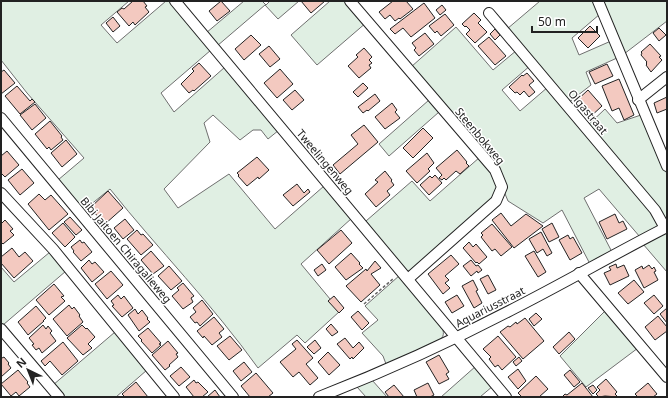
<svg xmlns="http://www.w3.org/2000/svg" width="668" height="398" viewBox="0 0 668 398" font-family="'Noto Sans',sans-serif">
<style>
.green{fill:#e0efe3;stroke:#6f6f6f}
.building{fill:#f3c9c0;stroke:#222}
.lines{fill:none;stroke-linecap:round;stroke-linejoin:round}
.minor-casing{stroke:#222;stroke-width:12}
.path{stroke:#646464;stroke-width:1.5;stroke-dasharray:3 2;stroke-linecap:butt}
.minor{stroke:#fff;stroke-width:10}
.labels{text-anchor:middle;stroke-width:3;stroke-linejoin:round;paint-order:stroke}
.street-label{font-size:11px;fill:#222;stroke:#fff}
</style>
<rect width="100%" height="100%" fill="#fff"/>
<g class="green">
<path d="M1 1H129L101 25 117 43 166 1H169L211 50 161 93 174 112 225 67 279 130 268 139 261 130H253L240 140 213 115 204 123 210 142 164 189 178 208 229 174 275 229 324 186 352 218 301 264 340 311 305 343 297 335 258 368C213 305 158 249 110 189L84 210 58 180 84 158 27 93 1 60Z"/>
<polygon points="244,1 262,1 266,5 270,1 299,1 278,19 265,5 217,46 206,33"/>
<polygon points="330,1 349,1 367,22 317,65 291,35"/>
<polygon points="540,1 594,1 600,14 572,38 579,55 611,41 617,58 586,72 591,85 568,103 507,29"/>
<polygon points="603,1 651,1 652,2 653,1 667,1 667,21 624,54"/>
<polygon points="456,27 493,70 517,50 531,65 502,90 520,111 548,87 652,211 660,227 640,237 599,189 584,198 612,252 590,264 562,210 543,223 508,201 503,189 411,67"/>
<polygon points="429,100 439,112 389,156 379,144"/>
<polygon points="605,109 617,123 641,115 667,174 667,222 587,126"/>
<polygon points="480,157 493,172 498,187 493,199 410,271 405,271 366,221 412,181 430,201"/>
<polygon points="667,232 667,272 643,244"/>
<polygon points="50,252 66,271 3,325 1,322 1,267 14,282"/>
<path d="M400 275 441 325C445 333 444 337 438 342L386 364 383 356 362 333 378 320 365 306Z"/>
<polygon points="606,310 638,348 586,387 560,356"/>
<polygon points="115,332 147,370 116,397 63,397 53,385"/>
<polygon points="476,366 493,386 480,397 441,397"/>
<polygon points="372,380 387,397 366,397 357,387"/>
</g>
<g class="building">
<polygon points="133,1 143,1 147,6 145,7 149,12 135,25 133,22 129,26 117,12 122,8 124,9"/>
<polygon points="221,1 230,11 217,21 209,11"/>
<polygon points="301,1 325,1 311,13"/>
<polygon points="393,1 406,1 413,9 400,19 399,18 395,21 390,15 385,19 379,12"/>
<polygon points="424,3 435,18 411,37 403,28 395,34 390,29"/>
<polygon points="442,5 446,10 440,15 436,10"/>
<polygon points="474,13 481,20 478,23 487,32 475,43 466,34 470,30 466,26 465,27 462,24"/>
<polygon points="445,14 454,25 441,36 437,31 435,33 429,26"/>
<polygon points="113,17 120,26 113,32 106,23"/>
<polygon points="590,26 600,36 588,48 578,38"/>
<polygon points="659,28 666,35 659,41 653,33"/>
<polygon points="495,29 500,35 495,40 490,34"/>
<polygon points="425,33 434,44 419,56 414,50 416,48 412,43"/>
<polygon points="251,35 261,45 244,60 235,49"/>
<polygon points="489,37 506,56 495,65 478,46"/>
<polygon points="650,44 661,56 659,57 662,60 651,72 646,65 647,64 646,63 647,62 641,55 642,53 641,52"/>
<polygon points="269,46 280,59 270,67 259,54"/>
<polygon points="364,48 372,57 369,60 372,63 369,65 371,68 359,78 348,66 358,57 356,55"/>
<polygon points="199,63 211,76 194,91 193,90 189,93 181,84 194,71 192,69"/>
<polygon points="607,64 613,76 595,84 589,72"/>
<polygon points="280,69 293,84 277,98 264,83"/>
<polygon points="4,70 15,83 1,94 1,72"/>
<polygon points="527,73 534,81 529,85 535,92 529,97 524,91 520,95 517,92 515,93 509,87 522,75 523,76"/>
<polygon points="619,79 634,115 624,120 619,108 612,111 602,86"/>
<polygon points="363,83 368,88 358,97 353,92"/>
<polygon points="17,86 30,101 32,99 35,102 20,114 5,96"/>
<polygon points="295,90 304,100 292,110 283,100"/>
<polygon points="588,90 602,106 589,118 575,102"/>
<polygon points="375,94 380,101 368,111 367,110 363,113 358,107"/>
<polygon points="667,97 667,109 657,113 654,103"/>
<polygon points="392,103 397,110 395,112 400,118 385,129 375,117"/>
<polygon points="35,104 46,118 32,130 20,115"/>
<polygon points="50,121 62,136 61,137 63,140 51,150 49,147 47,149 35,134"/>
<polygon points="364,125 378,142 340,174 333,165 358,144 351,135"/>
<polygon points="423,128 433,138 413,158 403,148"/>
<polygon points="66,140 77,154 62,167 51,153"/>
<polygon points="457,150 467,162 466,163 469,166 460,174 456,171 446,180 444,178 442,180 439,178 442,175 436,168"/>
<polygon points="7,151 19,165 5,177 1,173 1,156"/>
<polygon points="427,153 434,163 428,169 430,171 417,183 406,171"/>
<polygon points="257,157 269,170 259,179 258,177 247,186 238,176 239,175 237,173"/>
<polygon points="22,169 34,183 20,195 8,180"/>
<polygon points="385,171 392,180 391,181 394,185 387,191 390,195 376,207 365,194 378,182 375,180"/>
<polygon points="435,175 442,183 429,195 420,185 430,176 432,178"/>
<polygon points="297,184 304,193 308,189 310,192 293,206 283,195"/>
<polygon points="108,191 123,208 105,224 90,208"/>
<polygon points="39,194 45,200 51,195 68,214 49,230 28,204"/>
<polygon points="501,213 511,226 526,214 543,226 514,248 492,220"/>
<polygon points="615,214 619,223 623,221 627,229 607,239 599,222"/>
<polygon points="70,217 82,230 76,235 64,222"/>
<polygon points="125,219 134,230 123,239 114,228"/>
<polygon points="5,220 13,229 10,231 14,235 3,244 1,242 1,224"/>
<polygon points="63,223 75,237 65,247 52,233"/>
<polygon points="552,223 559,237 549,242 542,229"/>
<polygon points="492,224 512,247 501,256 495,249 492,251 481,237 483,235 481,233"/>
<polygon points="137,230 141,235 143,234 153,245 141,255 127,239"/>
<polygon points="341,230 352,243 329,264 317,250"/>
<polygon points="541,232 552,253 547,256 543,249 537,253 529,239"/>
<polygon points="568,235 570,239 573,237 582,253 570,260 559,240"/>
<polygon points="80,240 82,243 84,242 92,252 81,261 73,252 74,251 71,247"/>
<polygon points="469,242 473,247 476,244 487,257 479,264 477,262 476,263 463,248"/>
<polygon points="12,248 19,257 25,252 33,261 14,278 1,263 1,257"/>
<polygon points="151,251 164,266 153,274 141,260"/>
<polygon points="534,251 546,272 538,277 525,256"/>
<polygon points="351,253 360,263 359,264 363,268 346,280 335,267"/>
<polygon points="451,255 459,264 445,276 449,280 445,283 450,288 443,294 428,274"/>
<polygon points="89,260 92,264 95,262 104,272 92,282 81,268"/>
<polygon points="471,260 476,266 478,265 482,270 478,273 477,271 471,276 463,266"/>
<polygon points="375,261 381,268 371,274 380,285 361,302 346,286 366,269 367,271"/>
<polygon points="322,264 326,270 318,276 314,270"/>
<polygon points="616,264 617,268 624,265 629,276 610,285 604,273 611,270 609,267"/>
<polygon points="649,265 652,269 654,267 656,271 654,272 658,280 644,288 635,270 642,266 643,269"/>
<polygon points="169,266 182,281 171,290 158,276"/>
<polygon points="111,271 123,285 107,299 95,284"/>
<polygon points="488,275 496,290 488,294 480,279"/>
<polygon points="473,280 478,290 476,291 482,303 474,308 462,286"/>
<polygon points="634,280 644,292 628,304 618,293"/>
<polygon points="183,283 194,296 191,298 193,302 183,309 172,296 179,290 177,288"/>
<polygon points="54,284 64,296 61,297 65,301 49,315 36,300"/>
<polygon points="118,295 121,299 124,296 133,308 122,317 112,306 114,305 111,301"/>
<polygon points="457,295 464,306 452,313 445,302"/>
<polygon points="654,295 663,306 654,314 644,303"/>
<polygon points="334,296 344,308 339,313 328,301"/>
<polygon points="202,300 213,314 200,326 197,322 195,323 190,317 196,312 193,308"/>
<polygon points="69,305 72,309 74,307 80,315 79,316 83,322 67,336 53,319"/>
<polygon points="36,306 46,318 43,321 44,321 28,335 18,322"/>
<polygon points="667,308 667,323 660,314"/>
<polygon points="135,309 138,314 142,310 148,318 147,319 150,322 139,331 128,315"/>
<polygon points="358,311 369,323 362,330 351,317"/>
<polygon points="536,313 542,319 534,326 529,319"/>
<polygon points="658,316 667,327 667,331 655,340 645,327"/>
<polygon points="214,317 224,329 219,333 222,337 212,345 204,336 203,338 197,331"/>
<polygon points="525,318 544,341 523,359 500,332 508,326 510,327 516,322 517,324"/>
<polygon points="331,324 338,332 332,336 326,329"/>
<polygon points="43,325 46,329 48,326 52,331 50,333 56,341 42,353 39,348 36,350 32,345 34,344 29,338"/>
<polygon points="82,325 86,329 87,328 95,337 88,344 92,348 83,355 67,338"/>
<polygon points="148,328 161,343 159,344 161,345 152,353 141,341 142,340 138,336"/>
<polygon points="569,332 575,339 559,354 553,347"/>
<polygon points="230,336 242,350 229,360 217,346"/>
<polygon points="498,336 516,357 502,370 498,365 495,367 489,359 491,357 483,349"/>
<polygon points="345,338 353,348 359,342 364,348 353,359 352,357 350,359 337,344"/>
<polygon points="297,340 313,358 306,364 318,378 310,385 299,372 293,377 280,362 296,349 292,344"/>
<polygon points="315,340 321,348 314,354 307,347"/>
<polygon points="168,341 178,353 176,354 178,357 169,365 170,366 165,370 152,355"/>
<polygon points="63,342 78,361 62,375 50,361 45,366 41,361"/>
<polygon points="328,352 340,365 329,375 318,362"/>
<polygon points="439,355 449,372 446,374 449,379 439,384 426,362"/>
<polygon points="1,357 2,358 4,357 9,363 8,364 11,368 1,377"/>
<polygon points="519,357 522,361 516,366 513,362"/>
<polygon points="244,362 252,372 241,381 233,371"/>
<polygon points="181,367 190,377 179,386 170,376"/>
<polygon points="518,369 526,381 518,389 508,377"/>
<polygon points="18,370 28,382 27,383 30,387 19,396 16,392 11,396 1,384"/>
<polygon points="570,370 580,382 574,387 564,375"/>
<polygon points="256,373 273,393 268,397 250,397 241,386"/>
<polygon points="536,376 548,389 539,397 522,397 518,393"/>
<polygon points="606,379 617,392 615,394 618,397 605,396 599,397 596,394 600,390 597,387"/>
<polygon points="194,380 196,383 198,382 208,392 202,397 194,397 186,387"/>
<polygon points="136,382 148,397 125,397 122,394"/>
<polygon points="428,383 434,395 430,397 417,397 414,390"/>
<polygon points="582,383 593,397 562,397 565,394 567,395"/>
<polygon points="648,383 657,394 653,397 638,397 635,394"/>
<polygon points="394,385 404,397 389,397 385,392"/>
<polygon points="593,385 597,390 593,394 588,388"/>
<polygon points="215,390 220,397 207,397"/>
</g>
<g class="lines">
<g class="minor-casing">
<g id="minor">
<polyline points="175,1 506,397"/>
<polyline points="350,1 495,170 502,187 496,201 408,279"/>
<polyline points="598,1 667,166"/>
<polyline points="489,13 655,210 665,228"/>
<polyline points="638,100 667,77"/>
<polyline points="1,118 233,397"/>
<polyline points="1,193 53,249 174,397"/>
<polyline points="579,273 667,377"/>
<polyline points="1,329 59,397"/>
<path d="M319 397C386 371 452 341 515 308 566 282 616 253 667 227"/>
</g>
</g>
<polyline class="path" points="364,304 394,278"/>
<use href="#minor" class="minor"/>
</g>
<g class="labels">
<g class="street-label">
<text transform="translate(588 112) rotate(50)" y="4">Olgastraat</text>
<text transform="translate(480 136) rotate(50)" y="4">Steenbokweg</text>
<text transform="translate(325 162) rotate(50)" y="4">Tweelingenweg</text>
<text transform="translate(126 250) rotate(50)" y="4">Bibi Jaitoen Chiragalieweg</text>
<text transform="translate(490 307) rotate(-27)" y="4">Aquariusstraat</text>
</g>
</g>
<rect width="668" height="398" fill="none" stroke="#222222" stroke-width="4"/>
<g transform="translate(28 370) rotate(317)" stroke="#ffffff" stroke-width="3" paint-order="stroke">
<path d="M0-3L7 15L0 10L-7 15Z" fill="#222222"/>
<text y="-6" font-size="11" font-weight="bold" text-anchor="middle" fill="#222222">N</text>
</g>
<path d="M532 26v6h65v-6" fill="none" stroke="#222222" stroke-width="2"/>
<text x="538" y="26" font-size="12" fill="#222222" stroke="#ffffff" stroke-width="3" paint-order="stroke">50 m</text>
</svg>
